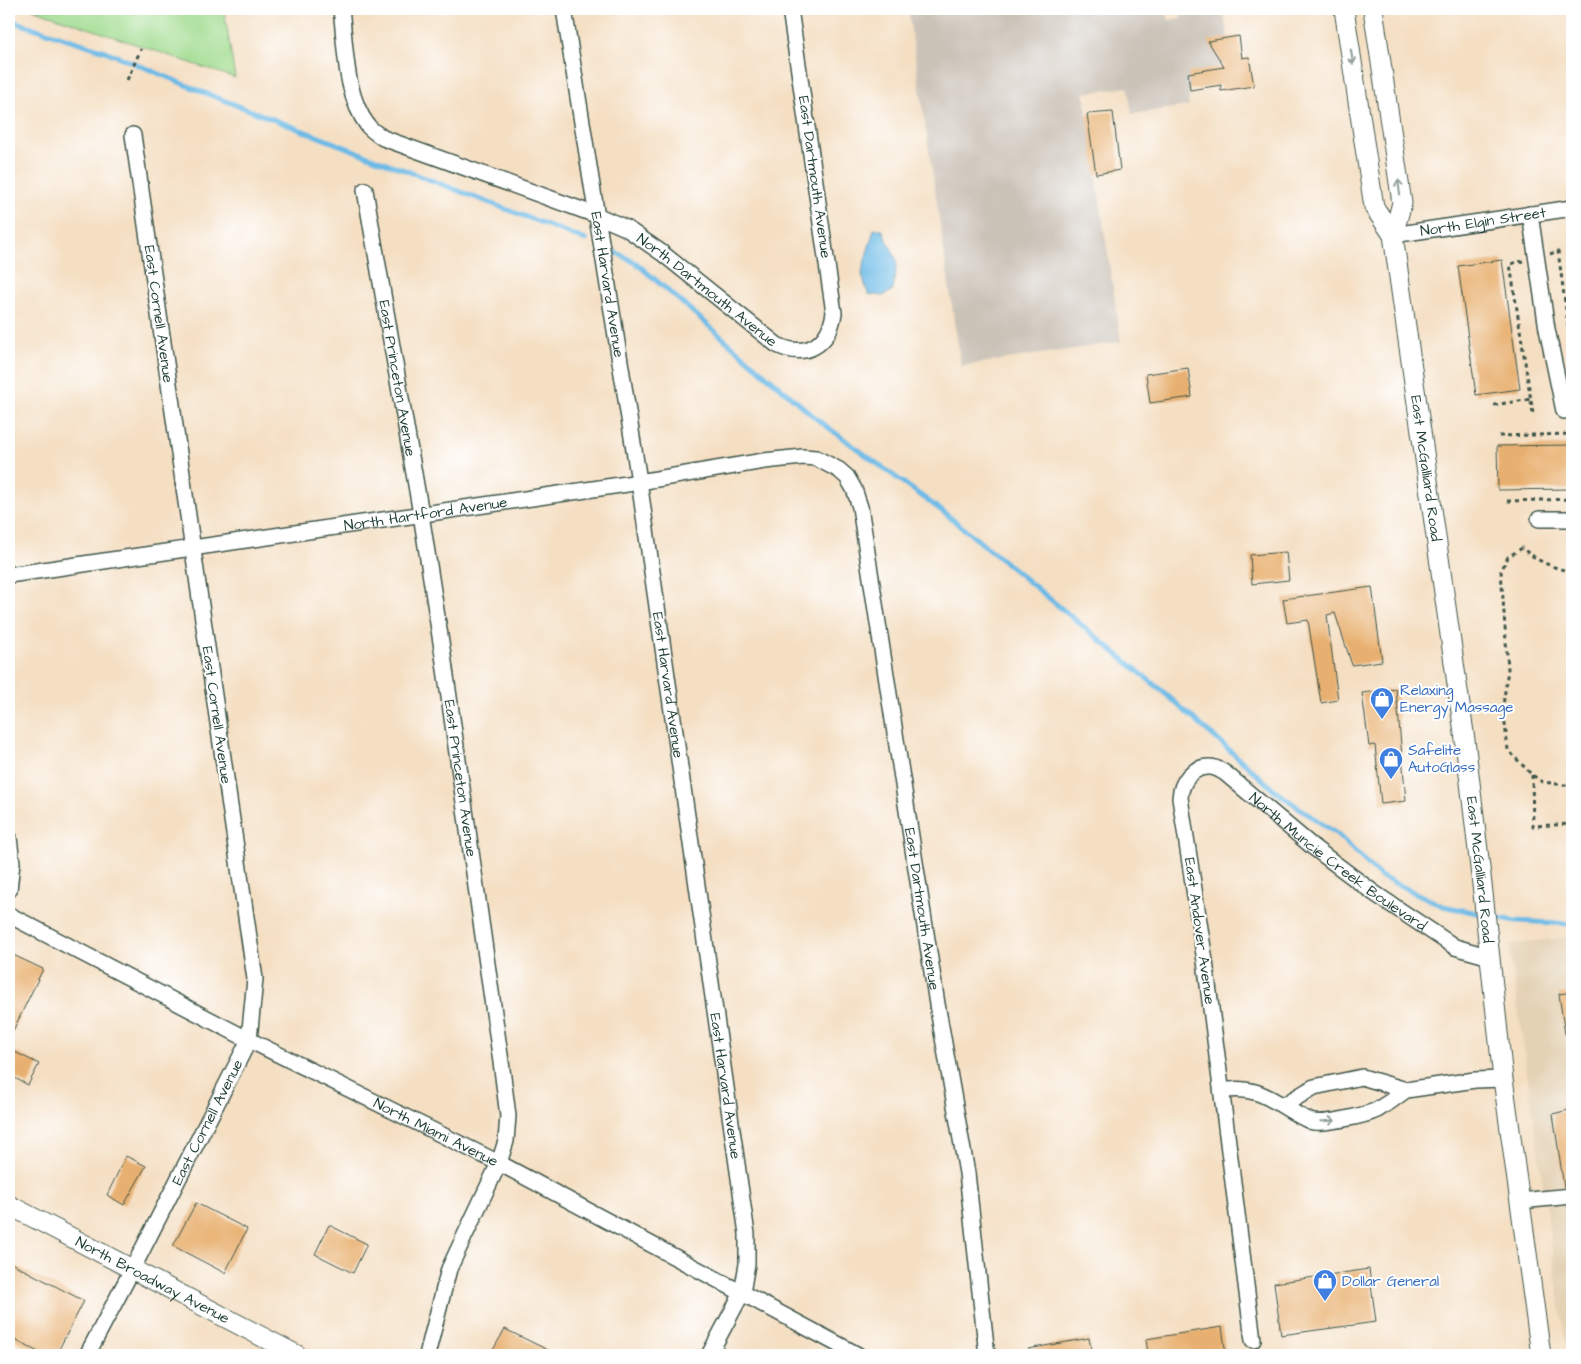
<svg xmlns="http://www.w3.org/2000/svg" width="1581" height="1364" viewBox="0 0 1581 1364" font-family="'Architects Daughter',sans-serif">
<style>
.built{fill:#e4d2b5}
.industrial{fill:#cbc3b8}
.green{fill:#a0dc8f;stroke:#608c62}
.water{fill:#6cbae6;stroke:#467c8d}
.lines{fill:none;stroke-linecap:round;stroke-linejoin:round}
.stream{stroke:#6cbae6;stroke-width:5}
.building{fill:#e8b06f}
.minor-casing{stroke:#3f5549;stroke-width:18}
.major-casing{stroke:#3f5549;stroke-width:21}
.path{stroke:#3f5549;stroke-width:3;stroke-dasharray:4 4;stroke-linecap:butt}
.minor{stroke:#fff;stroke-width:15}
.major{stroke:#fff;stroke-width:19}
.oneway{stroke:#8f9e9a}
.labels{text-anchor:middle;stroke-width:4;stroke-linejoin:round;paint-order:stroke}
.street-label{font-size:15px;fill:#1f3d34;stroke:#fff}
.shop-label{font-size:15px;fill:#366cbe;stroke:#fff;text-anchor:start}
</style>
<rect width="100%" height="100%" fill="#fff"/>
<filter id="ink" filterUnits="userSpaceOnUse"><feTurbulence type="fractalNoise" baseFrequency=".02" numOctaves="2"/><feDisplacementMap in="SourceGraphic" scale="10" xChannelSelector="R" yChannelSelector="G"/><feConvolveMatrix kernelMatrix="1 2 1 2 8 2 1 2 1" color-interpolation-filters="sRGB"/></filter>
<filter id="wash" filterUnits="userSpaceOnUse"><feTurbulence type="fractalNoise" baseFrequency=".0096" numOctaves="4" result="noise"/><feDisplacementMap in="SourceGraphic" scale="20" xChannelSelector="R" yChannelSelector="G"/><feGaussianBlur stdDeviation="1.12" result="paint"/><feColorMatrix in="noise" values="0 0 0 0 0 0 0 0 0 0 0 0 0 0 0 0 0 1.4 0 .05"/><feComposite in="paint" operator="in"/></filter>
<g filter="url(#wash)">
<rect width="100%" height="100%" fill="#f4dfc3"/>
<polygon class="built" points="1572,936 1572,1355 1567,1355 1509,945"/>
<polygon class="industrial" points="908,9 1166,9 1169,20 1181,18 1180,9 1223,9 1228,38 1208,41 1237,59 1219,61 1218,68 1188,73 1190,90 1188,106 1132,114 1128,87 1084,93 1121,342 961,366"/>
<polygon class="green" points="32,9 224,9 235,78"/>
<polygon class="water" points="874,229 882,229 897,261 893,290 883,296 868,294 862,275 863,267"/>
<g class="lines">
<g class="stream">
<polyline points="9,20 105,51 205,93 586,240"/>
<polyline points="613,251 636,263 818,420 946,514 1161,690 1278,793 1338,835 1380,876 1443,906 1482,914"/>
<polyline points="1490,916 1516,921 1572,924"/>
</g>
</g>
<g id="blocks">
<g class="building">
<polygon points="1239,36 1242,58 1249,57 1254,86 1221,91 1221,85 1190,90 1188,73 1224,67 1208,41"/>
<polygon points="1113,112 1120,170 1096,174 1087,114"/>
<polygon points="1502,260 1520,389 1476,395 1458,266"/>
<polygon points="1188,368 1192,397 1150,403 1146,374"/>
<polygon points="1572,445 1572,489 1498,490 1497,446"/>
<polygon points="1286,552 1289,580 1252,584 1250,555"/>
<polygon points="1372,587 1382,661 1352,665 1335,613 1327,615 1338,700 1321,703 1308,620 1287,623 1283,599"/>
<polygon points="1396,689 1406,801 1381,804 1375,745 1369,746 1362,693"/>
<polygon points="9,953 43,969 9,1039"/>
<polygon points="1572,992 1572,1033 1565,1034 1559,994"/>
<polygon points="9,1049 39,1064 28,1085 9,1075"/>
<polygon points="1572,1109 1572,1187 1564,1187 1553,1114"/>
<polygon points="126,1156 146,1166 124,1205 107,1195"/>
<polygon points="196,1203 247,1229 225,1273 173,1246"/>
<polygon points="329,1225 367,1244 353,1273 315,1254"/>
<polygon points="9,1262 84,1301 56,1355 44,1355 9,1337"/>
<polygon points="1369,1269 1376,1322 1281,1335 1274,1283"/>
<polygon points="1222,1327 1226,1355 1148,1355 1146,1339"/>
<polygon points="505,1329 558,1355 490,1355"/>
<polygon points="1089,1338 1092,1355 1028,1355 1028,1349"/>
</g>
</g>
</g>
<g filter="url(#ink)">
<use href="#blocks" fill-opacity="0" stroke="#3f5549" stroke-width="1"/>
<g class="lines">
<g class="minor-casing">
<g id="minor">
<path id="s1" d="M341 9C346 47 344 94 368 126 372 131 378 134 383 138L596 215 626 228 662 253 777 345C806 359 829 345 834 313L790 9"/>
<path id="s2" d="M564 9 639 481 747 1234V1264L742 1293 709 1355"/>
<path id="s3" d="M365 190 421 514 443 655 502 1069 508 1116 506 1141 499 1163 449 1269 427 1355"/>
<polyline points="1530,214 1547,329 1564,411 1572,410"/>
<path id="s4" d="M1393 235 1572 208"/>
<polyline points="1539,519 1572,519"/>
<path id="s5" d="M9 575 627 484 764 461 803 457 816 458 839 470 847 477 854 489 860 507 937 1004 967 1173 987 1355"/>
<polyline points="9,838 12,863 9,890"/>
<path id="s6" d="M9 915 249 1040 499 1163 858 1355"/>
<path d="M1222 1091C1262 1083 1278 1107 1310 1121 1320 1126 1367 1115 1377 1110 1387 1104 1397 1097 1406 1090"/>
<polyline points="1284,1105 1314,1087 1362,1077 1406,1090 1475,1080 1503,1079"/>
<polyline points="1520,1201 1572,1196"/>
<path id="s7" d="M1253 1340 1205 961 1180 798C1181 782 1192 766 1210 767 1216 767 1221 771 1225 773L1313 847 1374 893 1455 947 1490 957"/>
<path id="s8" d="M87 1355 132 1270 249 1040 255 979 133 135"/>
</g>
</g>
<g class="major-casing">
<g id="major">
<polyline points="1344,9 1374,207 1393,235"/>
<path id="s9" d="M1373 9 1402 203 1393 235 1465 740 1483 893 1503 1079 1541 1355"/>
<path id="s10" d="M9 1205 297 1355"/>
</g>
</g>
<g class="path">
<polyline points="127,80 141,49"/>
<polyline points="1550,254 1558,251 1572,354"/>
<polyline points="1523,261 1510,264 1533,414"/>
<polyline points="1494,405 1531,399"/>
<polyline points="1499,436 1572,434"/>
<polyline points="1507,501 1572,499"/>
<path d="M1572 572C1551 567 1539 562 1522 548L1508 557 1501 571 1508 669 1503 706 1508 750 1532 775 1543 782 1572 786"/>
<polyline points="1532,775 1533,826 1572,824"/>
</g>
<use href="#minor" class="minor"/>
<use href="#major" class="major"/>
</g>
<defs><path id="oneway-shaft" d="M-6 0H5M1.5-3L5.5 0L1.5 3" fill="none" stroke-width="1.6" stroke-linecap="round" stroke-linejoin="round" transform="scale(1.25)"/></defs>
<g class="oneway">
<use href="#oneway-shaft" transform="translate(1352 57) rotate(81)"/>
<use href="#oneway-shaft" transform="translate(1399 187) rotate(-98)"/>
<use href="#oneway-shaft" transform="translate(1328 1121) rotate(-4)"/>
</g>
</g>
<defs>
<g id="shop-pin" transform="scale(1.25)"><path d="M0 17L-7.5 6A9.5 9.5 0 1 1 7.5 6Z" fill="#3f7fe0" stroke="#fff"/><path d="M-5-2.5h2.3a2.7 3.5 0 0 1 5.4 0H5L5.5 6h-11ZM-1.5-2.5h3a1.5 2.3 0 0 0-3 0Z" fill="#fff"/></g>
</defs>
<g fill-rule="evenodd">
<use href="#shop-pin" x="1382" y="699"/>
<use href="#shop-pin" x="1391" y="759"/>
<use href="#shop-pin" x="1325" y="1281"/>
</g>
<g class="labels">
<g class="street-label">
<text transform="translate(815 177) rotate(82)" y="5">East Dartmouth Avenue</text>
<text dy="5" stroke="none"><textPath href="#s4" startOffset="91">North Elgin Street</textPath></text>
<text dy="5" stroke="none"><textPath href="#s2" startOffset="279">East Harvard Avenue</textPath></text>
<text dy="5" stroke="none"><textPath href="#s1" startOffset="502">North Dartmouth Avenue</textPath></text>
<text transform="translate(159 314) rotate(82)" y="5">East Cornell Avenue</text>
<text dy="5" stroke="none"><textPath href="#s3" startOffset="191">East Princeton Avenue</textPath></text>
<text dy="5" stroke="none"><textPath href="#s9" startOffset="465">East McGalliard Road</textPath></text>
<text dy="5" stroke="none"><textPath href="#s5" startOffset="421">North Hartford Avenue</textPath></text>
<text dy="5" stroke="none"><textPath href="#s2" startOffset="684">East Harvard Avenue</textPath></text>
<text transform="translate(217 715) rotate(82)" y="5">East Cornell Avenue</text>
<text dy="5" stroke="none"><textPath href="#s3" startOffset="596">East Princeton Avenue</textPath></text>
<text dy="5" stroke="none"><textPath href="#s7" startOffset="755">North Muncie Creek Boulevard</textPath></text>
<text dy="5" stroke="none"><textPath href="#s9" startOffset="870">East McGalliard Road</textPath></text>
<text dy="5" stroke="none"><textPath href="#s5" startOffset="1292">East Dartmouth Avenue</textPath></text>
<text transform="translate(1200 931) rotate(82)" y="5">East Andover Avenue</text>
<text dy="5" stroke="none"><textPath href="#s2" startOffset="1089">East Harvard Avenue</textPath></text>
<text dy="5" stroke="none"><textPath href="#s8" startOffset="262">East Cornell Avenue</textPath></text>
<text dy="5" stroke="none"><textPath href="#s6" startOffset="479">North Miami Avenue</textPath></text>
<text dy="5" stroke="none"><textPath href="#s10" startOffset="162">North Broadway Avenue</textPath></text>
</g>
<g class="shop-label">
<text x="1400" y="695">Relaxing<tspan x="1400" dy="17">Energy Massage</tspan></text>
<text x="1408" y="755">Safelite<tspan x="1408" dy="17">AutoGlass</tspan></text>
<text x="1342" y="1286">Dollar General</text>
</g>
</g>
<rect width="1581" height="1364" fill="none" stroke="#fff" stroke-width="30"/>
</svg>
